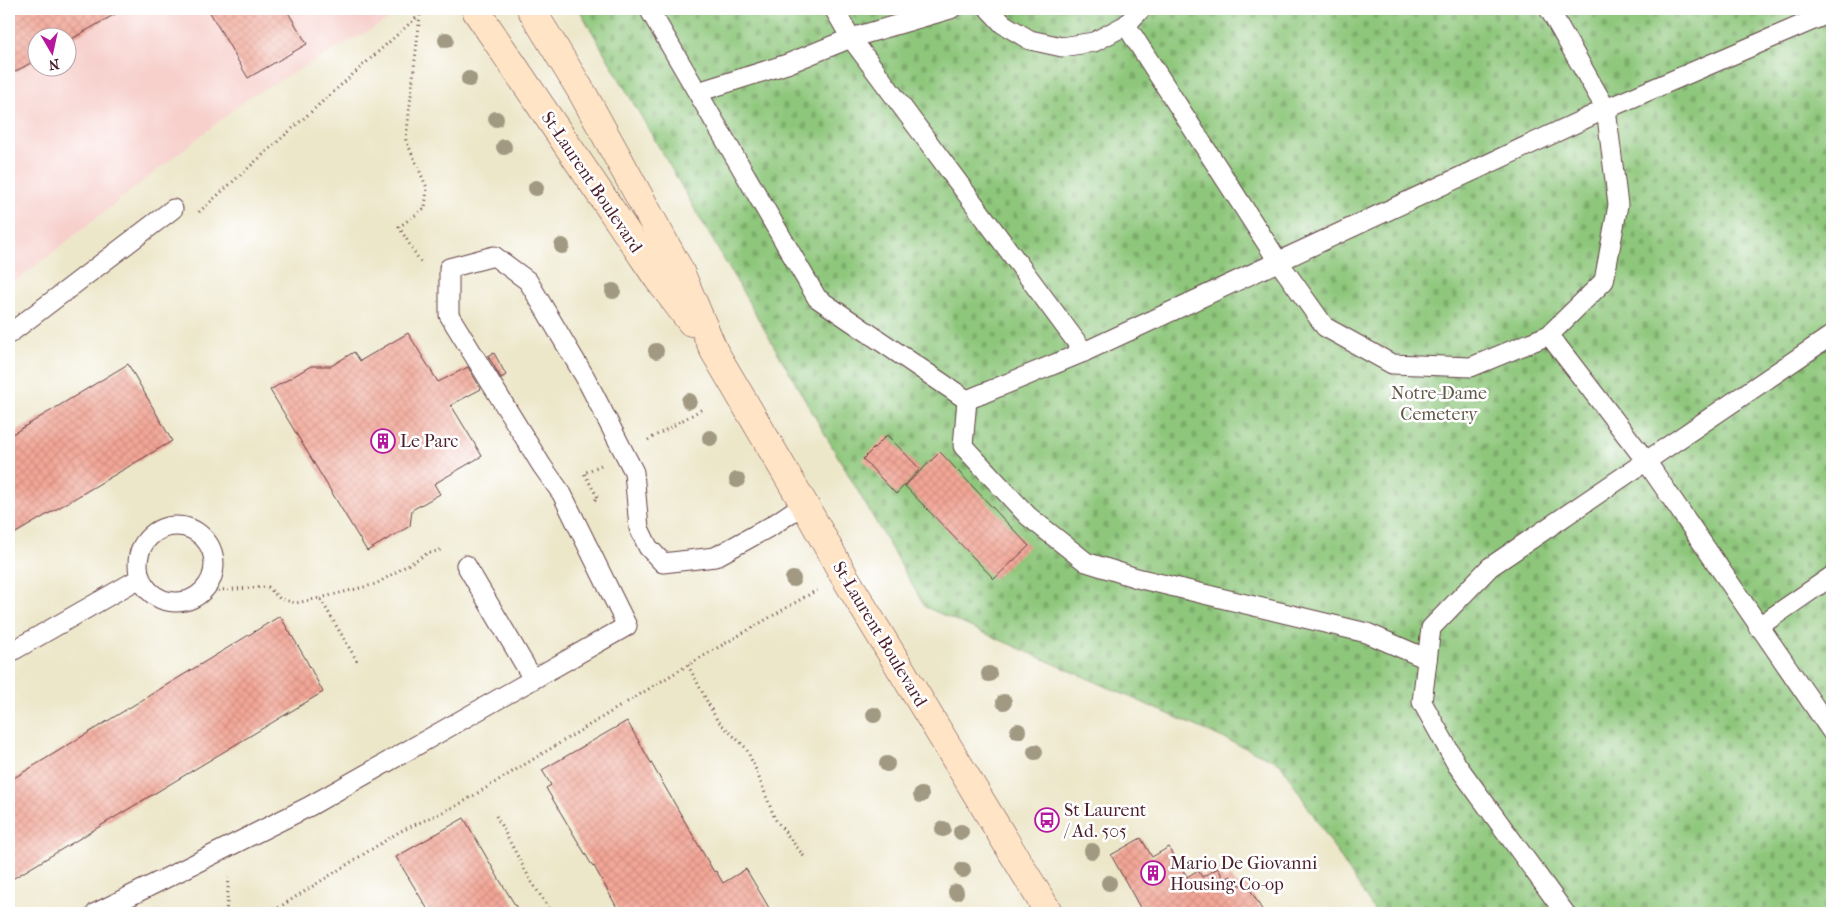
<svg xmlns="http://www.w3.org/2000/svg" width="1841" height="922" viewBox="0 0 1841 922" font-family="'IM FELL French Canon',serif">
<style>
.built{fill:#f7d0cc;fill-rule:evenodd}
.cemetery{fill:url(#cemetery-stones);stroke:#6c7353}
.building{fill:url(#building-cross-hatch)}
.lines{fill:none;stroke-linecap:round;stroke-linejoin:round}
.lane-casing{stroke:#623d43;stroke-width:21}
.secondary-casing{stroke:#623d43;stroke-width:29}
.path{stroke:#623d43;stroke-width:3;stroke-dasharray:1 4;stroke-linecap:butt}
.lane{stroke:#fff;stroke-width:19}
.secondary{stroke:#ffe4c6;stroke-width:28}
.tree{fill:#a19982}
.labels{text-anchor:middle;stroke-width:5;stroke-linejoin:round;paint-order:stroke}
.street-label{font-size:18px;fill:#4a1f2b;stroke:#fff}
.park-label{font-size:18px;fill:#625a47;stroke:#fff}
.poi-label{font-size:18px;fill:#4a1f2b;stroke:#fff;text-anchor:start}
</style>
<defs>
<pattern id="cemetery-stones" width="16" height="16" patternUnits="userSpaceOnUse" patternTransform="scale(1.25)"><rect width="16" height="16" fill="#8ec77b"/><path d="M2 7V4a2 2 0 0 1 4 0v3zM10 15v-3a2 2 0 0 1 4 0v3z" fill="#7caa6a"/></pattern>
<pattern id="building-cross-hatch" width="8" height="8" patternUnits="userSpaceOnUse" patternTransform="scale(1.25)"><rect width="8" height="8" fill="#f2a696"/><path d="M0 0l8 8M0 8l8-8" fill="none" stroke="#d18e81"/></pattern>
</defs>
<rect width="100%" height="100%" fill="#fff"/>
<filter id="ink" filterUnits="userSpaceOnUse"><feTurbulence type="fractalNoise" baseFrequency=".02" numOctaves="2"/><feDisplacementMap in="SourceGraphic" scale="10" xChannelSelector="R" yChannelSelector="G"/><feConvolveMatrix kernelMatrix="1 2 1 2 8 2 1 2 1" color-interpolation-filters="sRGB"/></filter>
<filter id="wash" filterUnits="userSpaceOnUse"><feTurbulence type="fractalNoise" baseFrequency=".0096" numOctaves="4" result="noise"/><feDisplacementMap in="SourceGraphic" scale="20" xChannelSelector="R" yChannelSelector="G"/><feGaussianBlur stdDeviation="1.12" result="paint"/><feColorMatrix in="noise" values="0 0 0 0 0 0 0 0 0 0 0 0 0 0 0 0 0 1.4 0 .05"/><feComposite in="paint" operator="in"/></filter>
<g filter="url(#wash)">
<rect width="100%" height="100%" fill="#ede7ca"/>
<path class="built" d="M9 9H408L251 96 9 287ZM38 38H68V68H38Z"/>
<polygon class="cemetery" points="579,9 1832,9 1832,913 1376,913 1280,763 925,607"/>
<g id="blocks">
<g class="building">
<polygon points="9,9 124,9 68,41 68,38 38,38 38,59 9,75"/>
<polygon points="208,9 286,9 307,44 248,78"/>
<polygon points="408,333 438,382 468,367 481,389 451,405 482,456 434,484 440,494 412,510 410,526 367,551 270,390 311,366 331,366 354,352 360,361"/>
<polygon points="494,353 506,375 501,378 488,356"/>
<polygon points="128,364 172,441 9,537 9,436"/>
<polygon points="887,435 920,469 896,494 863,459"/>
<polygon points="940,452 1029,546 994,579 905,486"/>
<polygon points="280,616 304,656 323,692 9,881 9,781"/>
<polygon points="627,721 714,872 716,871 723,883 746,869 772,913 620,913 594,866 593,867 546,788 551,785 542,770"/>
<polygon points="464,818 499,879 520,913 430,913 396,857"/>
<polygon points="1141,838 1152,857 1169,847 1187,877 1198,870 1202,877 1218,868 1224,880 1231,876 1235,884 1248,886 1264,913 1143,913 1111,855"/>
</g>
</g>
</g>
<g filter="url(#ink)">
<use href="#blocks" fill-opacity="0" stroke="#623d43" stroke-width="1"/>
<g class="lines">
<g class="lane-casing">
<g id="lane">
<polyline points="649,9 817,298 967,400 1084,352 1606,109 1832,12"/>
<polyline points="834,9 851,38 1084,352"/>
<polyline points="989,9 1003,24 1030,40 1062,47 1094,42 1126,25 1141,9"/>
<polyline points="1126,25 1278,261 1325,327 1392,364 1471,367 1549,335 1604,281 1618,205 1606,109 1549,9"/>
<polyline points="698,92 787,64 851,38 951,9"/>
<polyline points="9,334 173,209"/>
<polyline points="1549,335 1646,461 1832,732"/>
<polyline points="967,400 963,446 1028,516 1086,562 1137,578 1367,633 1427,659"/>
<circle cx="176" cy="564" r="38"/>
<polyline points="466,565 533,679"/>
<polyline points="1758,627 1832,576"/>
<polyline points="9,653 140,578"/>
<polyline points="96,913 310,806 627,626 562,494 542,466 449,315 449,268 494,256 528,281 585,377 634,472 639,528 648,547 663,563 715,557 773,525 804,504"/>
<polyline points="1565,913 1457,765 1422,702 1431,628 1490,567 1832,335"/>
</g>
</g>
<g class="secondary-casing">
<g id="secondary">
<polyline points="475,9 658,279 691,322"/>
<polyline points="531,9 583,94 679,269 714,351 804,504 843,574 1049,913"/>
</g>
</g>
<g class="path">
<polyline points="420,15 406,140 427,188 425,208 399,227 421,263"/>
<polyline points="199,212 426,9"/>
<polyline points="648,440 704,408"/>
<polyline points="595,500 598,498 584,473 601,465"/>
<polyline points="203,591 268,587 280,599 296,603 320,598 357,661"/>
<polyline points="320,598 376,584 426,554 444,549"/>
<polyline points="688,665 717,720 746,748 756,770 775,819 806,859"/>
<polyline points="496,816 531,881 552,913"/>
<polyline points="226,913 229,878"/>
<polyline points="270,913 399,832 458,805 688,665 817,590"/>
</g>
<use href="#lane" class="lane"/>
<use href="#secondary" class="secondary"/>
</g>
<g class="tree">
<circle cx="446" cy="40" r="8"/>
<circle cx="469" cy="79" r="8"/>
<circle cx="496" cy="119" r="8"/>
<circle cx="504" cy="147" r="8"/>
<circle cx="536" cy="188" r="8"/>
<circle cx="562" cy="246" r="8"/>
<circle cx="613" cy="291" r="8"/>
<circle cx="656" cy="351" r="8"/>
<circle cx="689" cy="401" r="8"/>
<circle cx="710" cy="438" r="8"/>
<circle cx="737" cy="480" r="8"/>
<circle cx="793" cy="579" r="8"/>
<circle cx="989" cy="674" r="8"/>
<circle cx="1004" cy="702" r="8"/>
<circle cx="874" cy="715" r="8"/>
<circle cx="1018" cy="731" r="8"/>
<circle cx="1035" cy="752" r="8"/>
<circle cx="887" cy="764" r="8"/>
<circle cx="921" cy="795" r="8"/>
<circle cx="943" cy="829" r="8"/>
<circle cx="961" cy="832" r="8"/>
<circle cx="1092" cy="851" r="8"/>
<circle cx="963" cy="870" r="8"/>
<circle cx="1109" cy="883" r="8"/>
<circle cx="956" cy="892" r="8"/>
</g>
</g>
<defs>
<g id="building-ring" transform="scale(1.25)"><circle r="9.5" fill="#fff" stroke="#b5179e" stroke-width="1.5"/><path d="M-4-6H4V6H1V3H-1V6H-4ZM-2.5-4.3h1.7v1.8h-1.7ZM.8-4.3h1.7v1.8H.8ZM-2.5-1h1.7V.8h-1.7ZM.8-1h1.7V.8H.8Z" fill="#b5179e"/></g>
<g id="bus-ring" transform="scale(1.25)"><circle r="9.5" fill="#fff" stroke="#b5179e" stroke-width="1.5"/><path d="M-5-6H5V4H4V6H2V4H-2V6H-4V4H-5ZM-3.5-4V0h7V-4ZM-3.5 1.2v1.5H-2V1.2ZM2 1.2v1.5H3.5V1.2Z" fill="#b5179e"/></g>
</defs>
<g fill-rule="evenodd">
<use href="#building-ring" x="383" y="441"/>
<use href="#bus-ring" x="1047" y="820"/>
<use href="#building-ring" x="1153" y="873"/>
</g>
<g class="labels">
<g class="street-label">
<text transform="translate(592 182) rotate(56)" y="6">St-Laurent Boulevard</text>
<text transform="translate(880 634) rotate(59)" y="6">St-Laurent Boulevard</text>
</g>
<g class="park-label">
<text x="1439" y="399">Notre-Dame<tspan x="1439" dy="21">Cemetery</tspan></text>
</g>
<g class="poi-label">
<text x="400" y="447">Le Parc</text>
<text x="1064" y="816">St Laurent<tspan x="1064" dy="21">/ Ad. 505</tspan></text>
<text x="1170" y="869">Mario De Giovanni<tspan x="1170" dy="21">Housing Co-op</tspan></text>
</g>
</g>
<rect width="1841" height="922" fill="none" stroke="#fff" stroke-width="30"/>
<g transform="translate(52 52) rotate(171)"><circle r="24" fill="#ffffff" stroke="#b7a5aa"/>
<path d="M0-4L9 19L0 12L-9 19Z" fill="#b5179e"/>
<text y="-8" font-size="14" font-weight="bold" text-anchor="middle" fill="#4a1f2b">N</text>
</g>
</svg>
